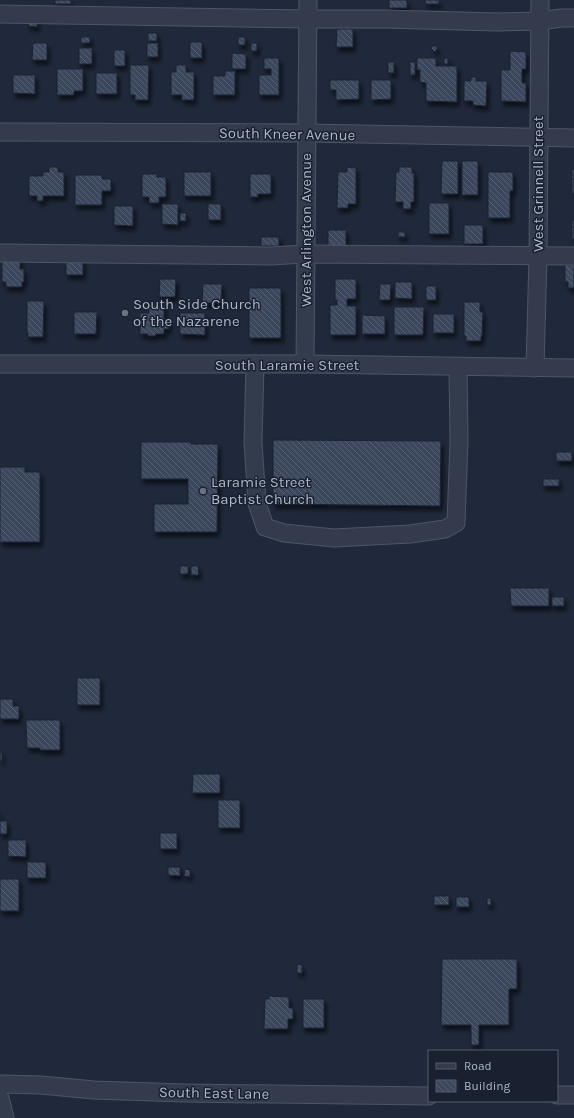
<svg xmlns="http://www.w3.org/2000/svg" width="574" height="1118" viewBox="0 0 574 1118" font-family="Karla,sans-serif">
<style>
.building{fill:url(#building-back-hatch);stroke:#1b2332;filter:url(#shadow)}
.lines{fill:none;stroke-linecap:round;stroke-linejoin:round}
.minor-casing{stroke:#4e5666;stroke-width:19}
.minor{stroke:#343b4c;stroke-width:17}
.worship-dot{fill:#6b7280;stroke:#192130;stroke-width:1.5}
.labels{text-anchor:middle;stroke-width:3;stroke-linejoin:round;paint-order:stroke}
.street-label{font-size:15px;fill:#aeb6c8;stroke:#192130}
.poi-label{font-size:15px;fill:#aeb6c8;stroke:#192130;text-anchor:start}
</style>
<defs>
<pattern id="building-back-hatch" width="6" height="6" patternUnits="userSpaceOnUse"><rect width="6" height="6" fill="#3b475b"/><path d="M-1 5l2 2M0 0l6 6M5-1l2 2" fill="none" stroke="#555f71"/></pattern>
<filter id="shadow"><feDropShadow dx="2.5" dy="4.5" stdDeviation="2" flood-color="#0009"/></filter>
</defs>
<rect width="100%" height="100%" fill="#20293b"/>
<g class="building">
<rect x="55" y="0" width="16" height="4"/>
<rect x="389" y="0" width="18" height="8"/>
<rect x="425" y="0" width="14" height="4"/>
<polygon points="28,20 37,20 37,27 28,26"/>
<polygon points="337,29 353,29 353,47 336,47"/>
<rect x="148" y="33" width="9" height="8"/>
<rect x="81" y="37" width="9" height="6"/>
<rect x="238" y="37" width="7" height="8"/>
<rect x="190" y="42" width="12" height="16"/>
<polygon points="33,43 47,43 47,60 32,60"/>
<rect x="147" y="43" width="11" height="14"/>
<rect x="251" y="43" width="6" height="8"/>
<polygon points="434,45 438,48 435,52 431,48"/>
<rect x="79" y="48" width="13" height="16"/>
<rect x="114" y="50" width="11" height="16"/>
<polygon points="510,51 526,52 526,69 522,69 522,83 526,83 526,102 501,101 501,70 510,70"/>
<polygon points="232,53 246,54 246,69 232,69"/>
<polygon points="264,58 279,58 279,95 259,95 259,75 271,75 271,69 264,69"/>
<polygon points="417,58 436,58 436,66 457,66 457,102 426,101 426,83 420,82 420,70 417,70"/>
<rect x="444" y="58" width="4" height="6"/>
<rect x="388" y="62" width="6" height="11"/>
<rect x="410" y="62" width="5" height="13"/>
<polygon points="130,65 149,65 148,100 135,100 135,95 130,95"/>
<polygon points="176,65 186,65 186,72 194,72 194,100 182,100 182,95 171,95 171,72 176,72"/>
<polygon points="57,69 83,69 83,91 74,91 74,95 57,95"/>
<polygon points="225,71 235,71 235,95 213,95 213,76 225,76"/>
<rect x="96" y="73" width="21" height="21"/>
<polygon points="13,75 35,75 35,94 13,93"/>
<polygon points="471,77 476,77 476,81 487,81 486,106 473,105 473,101 464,101 464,81 471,81"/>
<polygon points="330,80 359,80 359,99 336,100 336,90 330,90"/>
<polygon points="371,80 391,80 391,99 371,100"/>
<polygon points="442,161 458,161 458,194 441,194"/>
<rect x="462" y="161" width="16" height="34"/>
<polygon points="49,167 58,167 58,172 64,172 64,196 43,196 43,201 37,201 37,196 29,196 29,176 43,176 43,172 49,172"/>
<polygon points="347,167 356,168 356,204 348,204 348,208 337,208 338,172 347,172"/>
<polygon points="399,167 412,167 412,173 414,173 414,202 411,202 411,209 403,209 403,202 395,202 396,172 399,172"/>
<rect x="572" y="169" width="2" height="25"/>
<rect x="184" y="172" width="27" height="24"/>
<polygon points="488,172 513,172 513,191 510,191 510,218 488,218"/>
<polygon points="142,174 157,174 157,177 166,177 166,197 159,197 159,203 149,203 149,197 142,197"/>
<polygon points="250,174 271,174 271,194 258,194 258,197 250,197"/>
<polygon points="75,175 102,175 102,179 111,179 111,191 102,191 102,205 75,205"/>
<rect x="429" y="203" width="20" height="31"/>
<polygon points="162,204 178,204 178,225 162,224"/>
<rect x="208" y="204" width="13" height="16"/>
<polygon points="114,206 133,206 133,226 114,225"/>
<rect x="180" y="213" width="6" height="8"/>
<rect x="572" y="220" width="2" height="19"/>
<rect x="464" y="225" width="19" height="19"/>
<rect x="328" y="230" width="18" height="16"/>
<rect x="398" y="232" width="7" height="5"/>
<rect x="261" y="237" width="18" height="9"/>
<polygon points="2,258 20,258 20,269 24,269 24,282 22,282 22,287 6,287 6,282 2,282"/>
<rect x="66" y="258" width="17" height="17"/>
<polygon points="565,265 574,265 574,288 568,288 568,282 565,282"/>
<polygon points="160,279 176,279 175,297 159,297"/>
<polygon points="335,279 356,279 356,299 347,299 347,306 356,306 356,335 330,335 330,305 337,305 337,300 335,300"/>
<polygon points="395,282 412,282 412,299 395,298"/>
<polygon points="203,284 222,284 221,303 202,303"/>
<polygon points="380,284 391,284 390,300 379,300"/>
<rect x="426" y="286" width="10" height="14"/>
<rect x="249" y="288" width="32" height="50"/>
<polygon points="27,301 44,301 43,337 28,337 28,333 27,333"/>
<polygon points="464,302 480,302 480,312 483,312 482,336 481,336 481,341 466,341 466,336 464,336"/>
<polygon points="149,305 164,305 164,319 169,319 169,329 164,329 164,334 156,334 155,336 148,336 148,334 140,334 140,313 149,313"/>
<polygon points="394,307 424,307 423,335 394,335"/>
<polygon points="74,312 97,312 96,334 74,334"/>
<polygon points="180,313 205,313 205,335 180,334"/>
<rect x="433" y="314" width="21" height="19"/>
<polygon points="362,315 385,316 385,334 362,334"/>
<polygon points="273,440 441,441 440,506 273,504"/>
<polygon points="141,442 191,442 191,444 218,444 217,532 154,532 154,504 188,504 188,479 141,479"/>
<rect x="556" y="452" width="16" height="9"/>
<polygon points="0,467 25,467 25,472 40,472 40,542 0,542"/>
<rect x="543" y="479" width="16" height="7"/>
<rect x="180" y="566" width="8" height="8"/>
<polygon points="191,566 198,566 199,575 191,575"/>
<polygon points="510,588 549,588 549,606 511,606"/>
<rect x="552" y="597" width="12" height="9"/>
<rect x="77" y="678" width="23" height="27"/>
<polygon points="0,699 13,699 13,706 19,706 19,719 0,719"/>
<polygon points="26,720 60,720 60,750 40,750 40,748 27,748"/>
<rect x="0" y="752" width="2" height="9"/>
<polygon points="193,774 220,774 220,793 192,793"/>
<rect x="218" y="800" width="22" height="28"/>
<polygon points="0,811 0,821 7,821 7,834 0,834"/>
<rect x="160" y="833" width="17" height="16"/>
<polygon points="8,840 26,840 26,857 8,856"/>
<rect x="27" y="862" width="19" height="16"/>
<polygon points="168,867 180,867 180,876 168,875"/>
<polygon points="185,869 190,870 190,877 184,876"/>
<rect x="0" y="879" width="19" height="32"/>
<rect x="434" y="896" width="15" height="9"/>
<rect x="456" y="897" width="13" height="10"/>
<rect x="487" y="898" width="4" height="7"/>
<polygon points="442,959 517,959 517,989 509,989 509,1025 479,1025 479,1045 471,1045 471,1025 441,1025"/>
<polygon points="297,964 302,965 302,973 297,973"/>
<polygon points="269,996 289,997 289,1008 293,1008 293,1019 288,1019 288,1029 264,1029 265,999 269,999"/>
<rect x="303" y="999" width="21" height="29"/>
</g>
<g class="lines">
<g class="minor-casing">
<g id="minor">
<polyline points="0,14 307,19 385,19 497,22 539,21 561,18 574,18"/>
<polyline points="0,132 306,133 574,138"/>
<polyline points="0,253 270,256 305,254 574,256"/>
<polyline points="0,364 305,364 574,368"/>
<polyline points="255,364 253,442 257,503 265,527 284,533 334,538 410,534 445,529 456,523 459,442 458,367"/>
<polyline points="305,364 308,0"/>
<polyline points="535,368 538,256 540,0"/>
<polyline points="0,1084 41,1085 94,1090 184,1093 429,1096"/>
<polyline points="557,1095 574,1095"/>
<polyline points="0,1098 5,1118"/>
</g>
</g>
<use href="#minor" class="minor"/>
</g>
<g class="worship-dot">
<circle cx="125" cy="313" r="4"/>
<circle cx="203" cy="491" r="4"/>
</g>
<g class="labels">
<g class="street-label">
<text transform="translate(287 134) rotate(1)" y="5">South Kneer Avenue</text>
<text transform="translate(538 184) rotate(-90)" y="5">West Grinnell Street</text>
<text transform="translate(306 230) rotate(-90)" y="5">West Arlington Avenue</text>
<text x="287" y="370">South Laramie Street</text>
<text transform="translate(214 1093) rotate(1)" y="5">South East Lane</text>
</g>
<g class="poi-label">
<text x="133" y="309">South Side Church<tspan x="133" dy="17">of the Nazarene</tspan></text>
<text x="211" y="487">Laramie Street<tspan x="211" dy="17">Baptist Church</tspan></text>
</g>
</g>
<rect x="428" y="1050" width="130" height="52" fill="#192130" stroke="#555d6d"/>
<rect x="436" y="1063" width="20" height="6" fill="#343b4c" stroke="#555d6d"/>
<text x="464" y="1070" font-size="12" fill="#aeb6c8">Road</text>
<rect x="436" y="1080" width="20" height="12" fill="url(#building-back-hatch)" stroke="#555d6d"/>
<text x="464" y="1090" font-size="12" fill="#aeb6c8">Building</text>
</svg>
